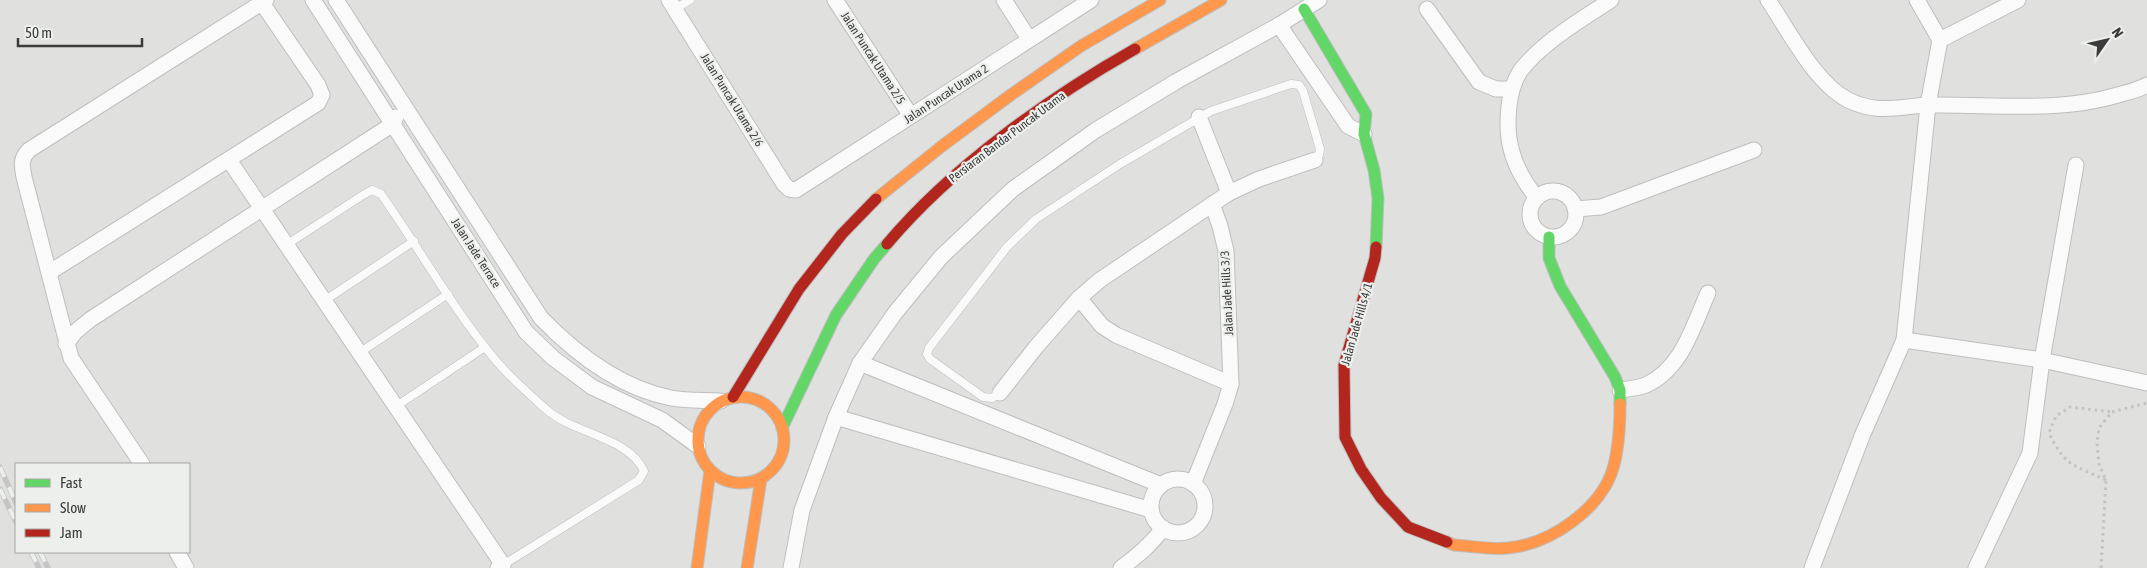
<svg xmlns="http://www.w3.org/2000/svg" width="2147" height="568" viewBox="0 0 2147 568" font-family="'Asap Condensed',sans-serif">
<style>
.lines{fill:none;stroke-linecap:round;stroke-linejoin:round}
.lane-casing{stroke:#bdbebd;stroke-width:9}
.street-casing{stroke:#bdbebd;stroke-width:17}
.fast-casing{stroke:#bdbebd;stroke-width:13}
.slow-casing{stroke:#bdbebd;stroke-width:13}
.jam-casing{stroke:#bdbebd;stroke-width:13}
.path{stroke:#c2c2c2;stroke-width:3;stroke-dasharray:2.5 4;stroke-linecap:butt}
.lane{stroke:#fafafa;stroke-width:8}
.street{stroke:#fafafa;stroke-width:15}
.fast{stroke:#63d668;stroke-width:11}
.slow{stroke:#ff974d;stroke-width:11}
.jam{stroke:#b3261e;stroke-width:11}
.rail-casing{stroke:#c4c5c4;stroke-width:5.5}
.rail{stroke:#ecefec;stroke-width:4;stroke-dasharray:11;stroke-linecap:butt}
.labels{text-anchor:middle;stroke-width:4.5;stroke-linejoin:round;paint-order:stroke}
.street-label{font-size:12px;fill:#3a3b3a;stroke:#ecefec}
</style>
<rect width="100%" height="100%" fill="#e0e1df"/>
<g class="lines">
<g class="lane-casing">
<g id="lane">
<polyline points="675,9 690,0"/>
<path d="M286 245 363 195 372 190 381 194C419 248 451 306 493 357 508 376 529 394 547 410 574 434 629 437 644 471L639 480 503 565"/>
<polyline points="324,301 414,241"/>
<polyline points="359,353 448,294"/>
<polyline points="1000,393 992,398 983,397 930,359 927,354 929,348 1007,247 1036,219 1120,164 1211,111 1291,84 1299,85 1303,91 1320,149 1319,155 1315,160"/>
<polyline points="395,407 485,347"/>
</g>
</g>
<g class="street-casing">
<g id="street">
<polyline points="313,0 526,332 553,358 592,387 662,420 698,446"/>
<path d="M336 0 541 318C576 354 620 388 671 398 687 401 705 400 721 401"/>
<polyline points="669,0 784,184 789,189 796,190 1091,0"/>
<polyline points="835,0 911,116"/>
<polyline points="1004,0 1029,39"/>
<path d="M1768 0C1789 31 1815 83 1848 100 1878 115 1900 106 1930 105 1993 104 2057 113 2118 95 2128 92 2138 90 2147 85"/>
<polyline points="1427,9 1479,82 1496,89 1512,89"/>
<polyline points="1279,25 1348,126 1364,134"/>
<polyline points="1940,40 2018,0"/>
<polyline points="1199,117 1229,193"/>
<polyline points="229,160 503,565 498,568"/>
<circle cx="1553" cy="214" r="23"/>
<path d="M1537 198C1519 176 1508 153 1508 125 1508 106 1510 86 1521 70 1544 41 1581 20 1611 0"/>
<polyline points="1575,209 1601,207 1754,150"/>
<polyline points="50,272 318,103 322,95 318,85 262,3"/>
<polyline points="1079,298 1102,326 1116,335 1231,384"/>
<polyline points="1904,340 2042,360 2147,383"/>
<polyline points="66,344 75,332 91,319 393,124 396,117"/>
<polyline points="860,363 1161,485"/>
<path d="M1620 390C1628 389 1639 388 1646 385 1682 369 1693 326 1708 293"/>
<polyline points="1000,393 1036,347 1079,298 1100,280 1229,193 1259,179 1315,160"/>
<polyline points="836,417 1151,510"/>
<path d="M142 464 71 358 24 177C22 165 20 159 29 150L266 0"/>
<circle cx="1178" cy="506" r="27"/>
<polyline points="1193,484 1225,404 1231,384 1226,251 1220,226 1212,204"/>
<polyline points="177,552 186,568"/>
<polyline points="791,568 802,510 836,417 860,363 895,313 941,257 1013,189 1096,130 1177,81 1279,25 1319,0"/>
<path d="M1121 568C1137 556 1151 545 1163 528"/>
<polyline points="1812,568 1862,436 1904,340 1928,105 1940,40 1917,0"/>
<polyline points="1976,568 2030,453 2042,360 2076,165"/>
</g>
</g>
<g class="fast-casing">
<g id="fast">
<polyline points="1304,9 1366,114 1364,134 1374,170 1378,198 1376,247"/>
<polyline points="1549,237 1549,258 1560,286 1615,377 1620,390 1620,404"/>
<polyline points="782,428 836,315 874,259 887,244"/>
</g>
</g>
<g class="slow-casing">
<g id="slow">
<polyline points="1135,49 1221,0"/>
<polyline points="876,199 942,146 1012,94 1081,46 1160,0"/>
<circle cx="741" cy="440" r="43"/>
<path d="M1447 542 1454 545C1471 546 1491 550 1508 548 1551 544 1603 508 1614 465 1619 445 1620 424 1620 404"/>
<polyline points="697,568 710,471"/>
<polyline points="747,568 761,479"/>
</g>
</g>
<g class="jam-casing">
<g id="jam">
<path d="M887 244C952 167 1047 99 1135 49"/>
<polyline points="1376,247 1375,258 1344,365 1345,437 1361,469 1381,498 1408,527 1447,542"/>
<polyline points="733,397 799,289 842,234 876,199"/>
</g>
</g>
<g class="path">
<path d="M2106 480C2074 465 2065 467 2049 433L2056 416 2070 407 2112 412"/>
<polyline points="2101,568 2106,481 2099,464 2097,443 2099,428 2112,412 2147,403"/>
</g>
<use href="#lane" class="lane"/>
<use href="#street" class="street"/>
<use href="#fast" class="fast"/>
<use href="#slow" class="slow"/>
<use href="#jam" class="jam"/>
<g class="rail-casing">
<g id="rail">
<polyline points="0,467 16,503"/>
<polyline points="0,489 16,522"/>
<polyline points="31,552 39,568"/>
<polyline points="40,552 48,568"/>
</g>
</g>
<use href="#rail" class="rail"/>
</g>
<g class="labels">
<g class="street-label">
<text transform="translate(873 58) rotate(57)" y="4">Jalan Puncak Utama 2/5</text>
<text transform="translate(946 94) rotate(-33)" y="4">Jalan Puncak Utama 2</text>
<text transform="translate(732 100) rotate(58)" y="4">Jalan Puncak Utama 2/6</text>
<text transform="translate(1007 137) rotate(-37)" y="4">Persiaran Bandar Puncak Utama</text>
<text transform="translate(476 253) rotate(57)" y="4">Jalan Jade Terrace</text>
<text transform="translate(1227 293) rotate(-93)" y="4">Jalan Jade Hills 3/3</text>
<text transform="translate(1357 324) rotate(-74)" y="4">Jalan Jade Hills 4/1</text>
</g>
</g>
<rect x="15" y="463" width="175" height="90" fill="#ecefec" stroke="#a5a7a5"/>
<rect x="25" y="479" width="25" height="8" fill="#63d668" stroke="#a5a7a5"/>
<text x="60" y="488" font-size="15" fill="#3a3b3a">Fast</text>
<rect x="25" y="504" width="25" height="8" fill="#ff974d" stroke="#a5a7a5"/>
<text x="60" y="513" font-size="15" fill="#3a3b3a">Slow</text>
<rect x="25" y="529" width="25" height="8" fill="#b3261e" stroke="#a5a7a5"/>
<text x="60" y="538" font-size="15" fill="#3a3b3a">Jam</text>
<g transform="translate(2107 40) rotate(56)" stroke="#ecefec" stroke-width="4" paint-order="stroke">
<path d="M0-4L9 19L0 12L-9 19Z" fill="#3a3b3a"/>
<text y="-8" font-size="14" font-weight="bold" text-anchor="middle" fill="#3a3b3a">N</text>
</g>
<path d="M18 38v8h124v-8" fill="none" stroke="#3a3b3a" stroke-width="2.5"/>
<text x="25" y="38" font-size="15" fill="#3a3b3a" stroke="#ecefec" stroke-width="4" paint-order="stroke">50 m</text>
</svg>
